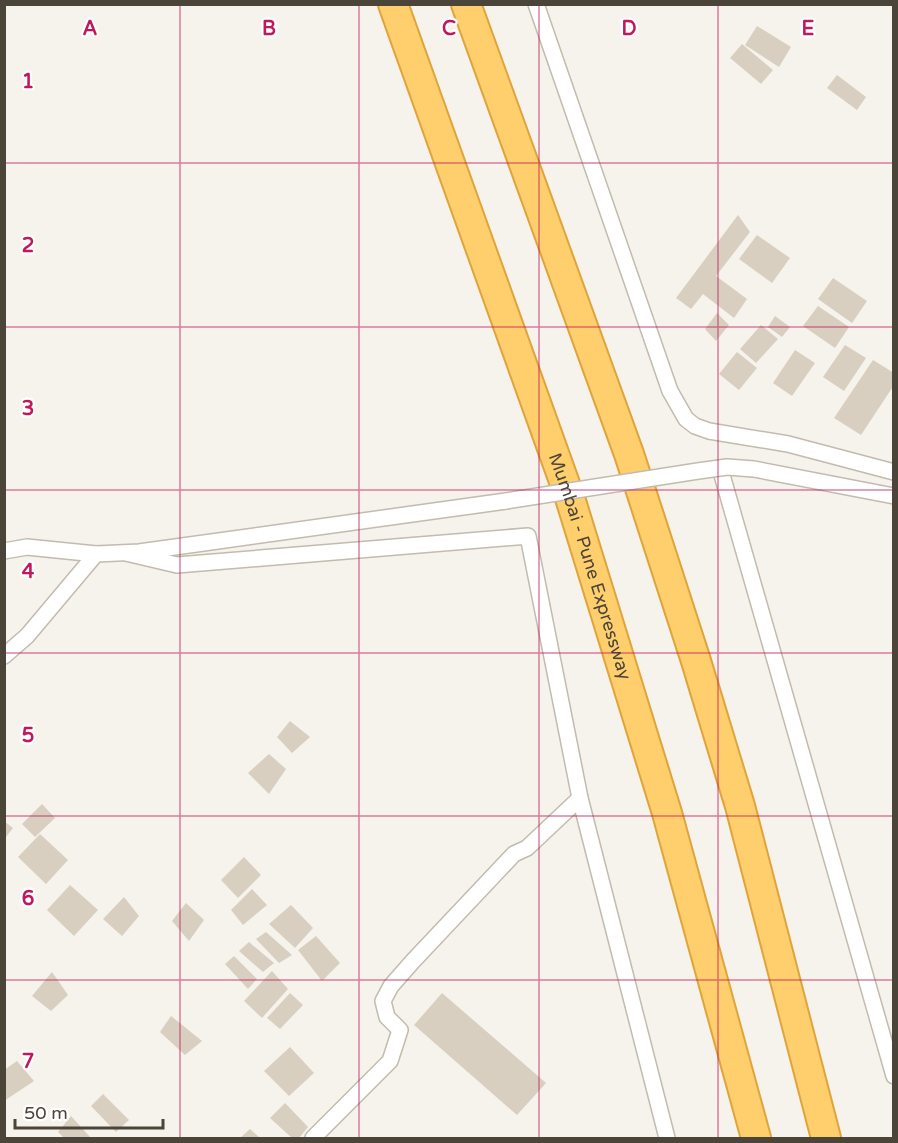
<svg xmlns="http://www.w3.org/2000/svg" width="898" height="1143" viewBox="0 0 898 1143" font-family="'Varela Round',sans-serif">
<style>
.building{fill:#d8cfc1}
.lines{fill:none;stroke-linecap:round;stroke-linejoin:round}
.minor-casing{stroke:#c2bbae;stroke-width:18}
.motorway-casing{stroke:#e0a43c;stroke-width:32}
.minor{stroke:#fff;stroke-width:15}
.motorway{stroke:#ffcf6e;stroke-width:28}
.minor-bridge-casing{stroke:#c2bbae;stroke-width:18;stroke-linecap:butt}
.minor-bridge{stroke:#fff;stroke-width:15}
.grid{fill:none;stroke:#c2185b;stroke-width:1.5;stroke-opacity:0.55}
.labels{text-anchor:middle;stroke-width:4.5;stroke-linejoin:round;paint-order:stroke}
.street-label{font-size:18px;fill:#4b4439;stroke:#fff}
.grid-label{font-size:20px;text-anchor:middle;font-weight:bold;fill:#c2185b;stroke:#fff;stroke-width:4.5;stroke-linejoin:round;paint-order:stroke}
</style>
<rect width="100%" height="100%" fill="#f6f3ec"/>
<g class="building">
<polygon points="757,26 791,47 779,67 745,45"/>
<polygon points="742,44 773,70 761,84 730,58"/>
<polygon points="837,75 866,97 857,110 827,88"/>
<polygon points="738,215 750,232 716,276 747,299 734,318 703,294 691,309 676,298"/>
<polygon points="757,235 790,258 772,283 739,259"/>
<polygon points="833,278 867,301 852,323 818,299"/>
<polygon points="818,306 849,327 835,348 803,326"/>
<polygon points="717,313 729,325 716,341 705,329"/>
<polygon points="775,316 790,327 782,337 768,327"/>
<polygon points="761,325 778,339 756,363 740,349"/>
<polygon points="845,345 866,358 844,391 823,377"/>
<polygon points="795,350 815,363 792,396 773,383"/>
<polygon points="737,352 757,368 739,390 719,374"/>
<polygon points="873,360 894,373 894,385 861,435 834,418"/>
<polygon points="290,721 310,737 292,753 277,737"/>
<polygon points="269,754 286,769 269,794 248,773"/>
<polygon points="42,804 55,818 35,837 22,824"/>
<polygon points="4,821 13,828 6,837 4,836"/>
<polygon points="40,834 68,860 46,884 18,857"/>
<polygon points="244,857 261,875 238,898 221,880"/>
<polygon points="70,885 98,910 74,936 47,910"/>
<polygon points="252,889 267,905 243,925 231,910"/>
<polygon points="124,897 139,916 122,936 103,919"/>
<polygon points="186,903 204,920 189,941 172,921"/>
<polygon points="291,905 313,928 295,948 269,924"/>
<polygon points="266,932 292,955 279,963 256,939"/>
<polygon points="316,936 340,963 322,981 298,950"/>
<polygon points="249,942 274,963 263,972 239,951"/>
<polygon points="234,956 257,979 248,989 225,964"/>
<polygon points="272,971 288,989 262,1018 244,1001"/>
<polygon points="52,972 68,995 51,1011 32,996"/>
<polygon points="290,993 303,1005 280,1029 267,1018"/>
<polygon points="442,993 546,1083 517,1115 414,1025"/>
<polygon points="171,1016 202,1041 185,1055 160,1032"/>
<polygon points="290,1047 314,1073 289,1096 264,1071"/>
<polygon points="17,1061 34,1081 4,1101 4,1070"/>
<polygon points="103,1094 129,1120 116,1132 91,1106"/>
<polygon points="285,1103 308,1127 299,1138 292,1138 270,1118"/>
<polygon points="71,1116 91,1138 64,1138 58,1132"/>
<polygon points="250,1129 260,1138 240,1138"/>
</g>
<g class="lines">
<g class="minor-casing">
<g id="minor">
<polyline points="536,4 670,391 686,419 695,426 709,431 788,444 894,472"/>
<polyline points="720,468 894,1076"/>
<polyline points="754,469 894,496"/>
<polyline points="4,551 27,547 96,554 139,552 506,501"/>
<polyline points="126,553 177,565 528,536 580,798 667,1138"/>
<polyline points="4,656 27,636 96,554"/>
<polyline points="313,1138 390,1061 400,1030 387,1017 383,1001 391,986 413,961 514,854 527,848 580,798"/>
</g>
</g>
<g class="motorway-casing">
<g id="motorway">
<path id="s1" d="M393 4 570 498 667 813 756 1138"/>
<polyline points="466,4 629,454 696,661 740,806 826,1138"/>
</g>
</g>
<use href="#minor" class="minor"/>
<use href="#motorway" class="motorway"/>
<g class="minor-bridge-casing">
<polyline id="minor-bridge" points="506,501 698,471 727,467 754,469"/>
</g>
<use href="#minor-bridge" class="minor-bridge"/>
</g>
<path class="grid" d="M180 4V1138M359 4V1138M539 4V1138M718 4V1138M4 163H894M4 327H894M4 490H894M4 653H894M4 816H894M4 980H894"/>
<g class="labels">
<g class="street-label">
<text dy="6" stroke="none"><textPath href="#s1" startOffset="596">Mumbai - Pune Expressway</textPath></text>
</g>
</g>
<g class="grid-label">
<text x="90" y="35">A</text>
<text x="269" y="35">B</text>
<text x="449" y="35">C</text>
<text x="629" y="35">D</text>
<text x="808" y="35">E</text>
<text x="28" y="88">1</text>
<text x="28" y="252">2</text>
<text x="28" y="415">3</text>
<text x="28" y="578">4</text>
<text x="28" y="742">5</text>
<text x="28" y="905">6</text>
<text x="28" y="1068">7</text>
</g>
<rect width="898" height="1143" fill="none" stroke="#4b4439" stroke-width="12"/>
<path d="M15 1119v9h148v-9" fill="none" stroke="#4b4439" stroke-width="3"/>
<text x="24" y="1119" font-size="18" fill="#4b4439" stroke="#ffffff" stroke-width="4.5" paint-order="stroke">50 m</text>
</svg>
